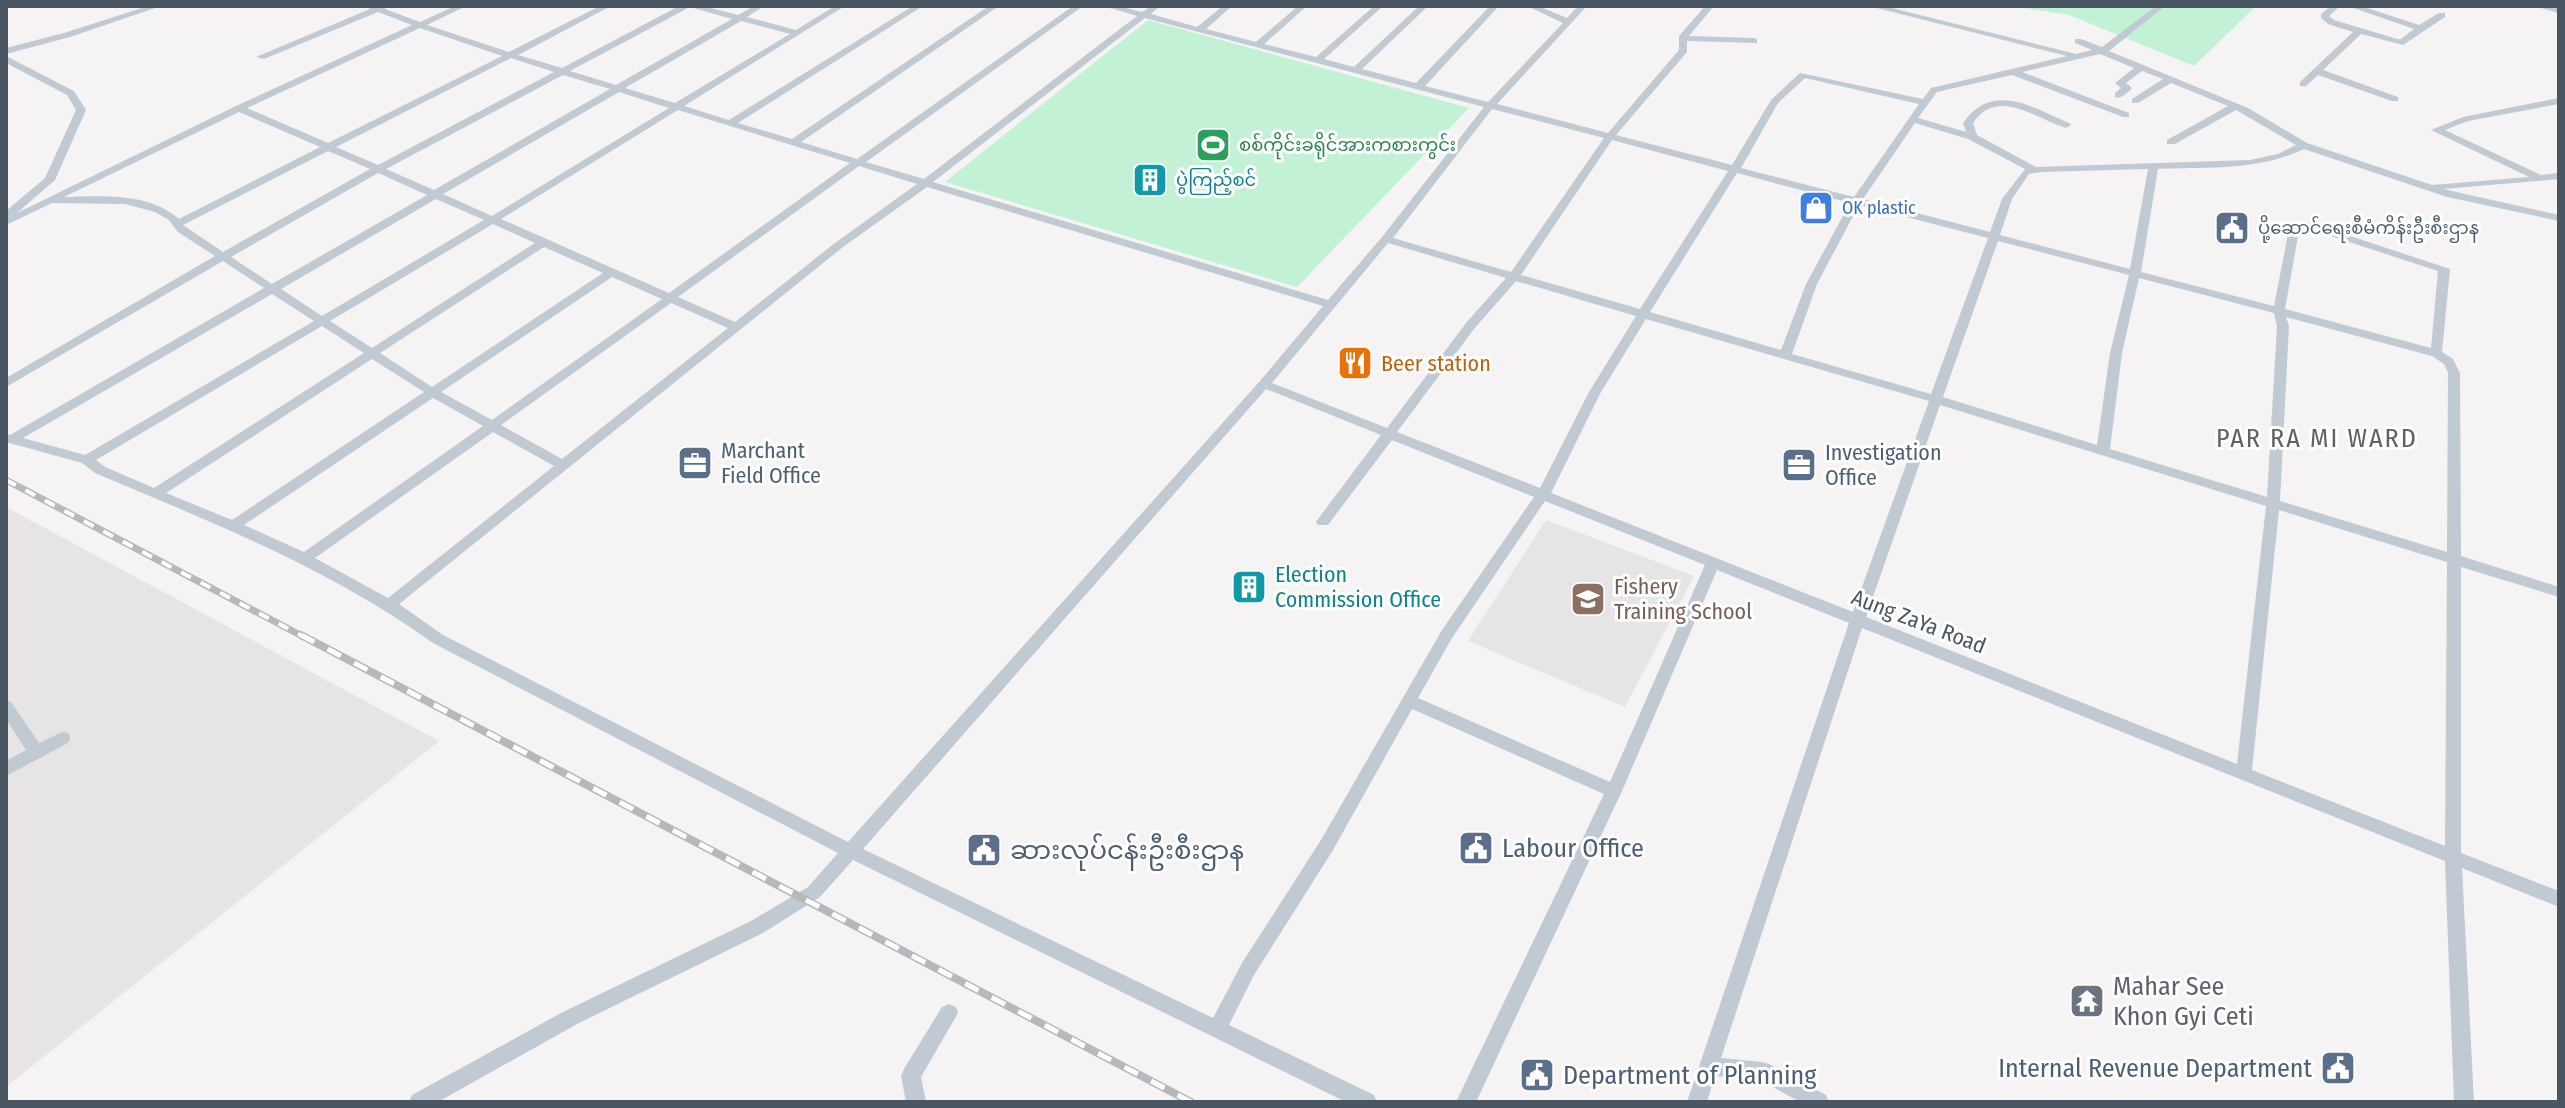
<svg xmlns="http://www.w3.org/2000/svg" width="2565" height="1108" viewBox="0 0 2565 1108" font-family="'Fira Sans Condensed','Noto Sans Myanmar',sans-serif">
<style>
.education{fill:#e6e4e5}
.green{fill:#c3f1d5}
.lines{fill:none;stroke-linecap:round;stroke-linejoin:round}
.minor{fill:#c1cad2;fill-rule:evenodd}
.rail-far1-casing{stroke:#b5b8bd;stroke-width:7}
.rail-casing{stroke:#b5b8bd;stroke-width:8}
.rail-far1{stroke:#fff;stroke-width:4;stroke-dasharray:11;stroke-linecap:butt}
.rail{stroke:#fff;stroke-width:5;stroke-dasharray:15;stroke-linecap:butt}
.labels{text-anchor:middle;stroke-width:6;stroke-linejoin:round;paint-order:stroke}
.far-leisure-label{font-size:18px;fill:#27864d;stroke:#fff;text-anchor:start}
.far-culture-label{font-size:18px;fill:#0d838f;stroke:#fff;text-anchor:start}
.far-shop-label{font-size:18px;fill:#366cbe;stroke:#fff;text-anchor:start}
.far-service-label{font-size:18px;fill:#4e5e75;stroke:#fff;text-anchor:start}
.food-label{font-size:22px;fill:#c56008;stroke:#fff;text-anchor:start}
.service-label{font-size:22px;fill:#4e5e75;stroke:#fff;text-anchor:start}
.culture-label{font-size:22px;fill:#0d838f;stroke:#fff;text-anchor:start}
.education-label{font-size:22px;fill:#785e54;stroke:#fff;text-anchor:start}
.street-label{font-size:22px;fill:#4a5661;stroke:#fff}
.quarter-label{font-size:26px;letter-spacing:2px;fill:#5f6368;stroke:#fff}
.near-service-label{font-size:26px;fill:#4e5e75;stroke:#fff;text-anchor:start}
.near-worship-label{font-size:26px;fill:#5b616d;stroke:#fff;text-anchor:start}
</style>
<rect width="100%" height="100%" fill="#f5f3f3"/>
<g class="education">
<polygon points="6,507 439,741 6,1087"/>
<polygon points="1546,520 1694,576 1625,707 1468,641"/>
</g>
<g class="green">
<polygon points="2011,6 2256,6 2194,66 2069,15"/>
<polygon points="1148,20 1469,108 1297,287 945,182"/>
</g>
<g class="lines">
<g class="minor">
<polygon points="148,6 161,6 70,37 6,54 6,48 64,33"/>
<path d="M365 6H384L385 9 420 22 455 6H466L427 25 509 52 600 6H611L518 55 562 68 679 6H703L738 15 754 6H764L747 17 796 30 835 6H845L684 106 729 120 913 6H923L738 123 792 139 989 6H999L801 142 857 159 1073 6H1083L866 162 924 179 1137 16 1104 6H1118L1142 12 1151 6H1160L1151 14 1197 27 1223 6H1232L1206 29 1256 42 1298 6H1307L1264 44 1316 57 1374 6H1383L1324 59 1354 67 1419 6H1428L1362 69 1416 83 1490 6H1499L1425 86 1488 102 1563 23 1527 6H1538L1567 18 1578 6H1587L1497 104 1608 133 1679 50V36L1705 6H1714L1689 36 1754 38 1757 39V43L1687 41V52L1616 135 1732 165 1771 100 1800 73 1923 99 1931 88 2067 56 1869 6H1884L2076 54 2092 50 2075 43V39H2081L2102 47 2156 6H2165L2109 51 2248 108 2307 143 2432 185 2529 177 2431 130 2463 117 2559 98V104L2468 121 2445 130 2541 175 2559 173V179L2443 189 2559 215V221L2447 197 2304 149C2258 171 2208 167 2158 169L2141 272 2274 306 2289 229 2305 221 2450 269 2442 352 2453 359 2460 373 2461 556 2559 587V597L2461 567V853L2559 891V907L2462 868 2474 1102H2454L2445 861 1862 628 1721 1058 1762 1062 1769 1064 1826 1095 1829 1102H1800L1760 1080 1715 1076 1707 1102H1687L1849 623 1717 570 1622 791 1476 1102H1456L1604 794 1412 709 1333 850 1254 975 1229 1025 1374 1095 1377 1102H1346L853 860 820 897 763 933 577 1024 438 1102H409L412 1095 563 1012 751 921 808 887 838 853 433 643C327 567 213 523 95 473L82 463 6 442V434L10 435 264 288 223 261 6 387V378L215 256 178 232 169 220 155 212 125 204 52 203 6 225V211L45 178 76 110 67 95 6 63V56L74 91 86 110 55 180 17 213 236 106 412 25 378 12 264 59 256 57 370 9ZM690 7 732 19 616 85 570 71ZM1145 18 1484 107 1382 237 1328 300 933 182ZM741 21 790 34 675 103 625 88ZM420 28 502 56 328 143 247 108ZM2100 54 2134 68 2115 83 2121 88 2115 93V97C2121 99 2128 93 2132 88L2126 83 2142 71 2163 79 2132 99V103H2138L2171 83 2228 106 2167 140V144H2175L2236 110 2296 145 2278 154 2250 160 2036 167 1977 135 1973 123C1997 87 2035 118 2066 128L2071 125 2069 123C2032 107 1992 81 1963 123L1966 132 1918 118 1937 92 2012 75 2123 117H2129V113L2022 72ZM511 58 554 72 378 165 336 147ZM563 75 610 89 434 190 386 169ZM1805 78 1919 104 1854 197 1741 168 1778 103ZM619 92 669 108 492 216 443 194ZM1492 109 1604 138 1511 272 1393 238ZM678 110 850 163 669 293 501 219ZM239 112 320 147 179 219C149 192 101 196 64 197ZM1915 123 1968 139 2025 169 2002 199 1990 232 1863 199ZM1612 140 1728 171 1640 309 1521 275ZM328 151 370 169 223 252 183 225ZM859 166 917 184 835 243 735 322 678 297ZM2148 169 2130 269 2000 235 2012 199 2029 174 2041 172ZM378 173 427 195 272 284 231 257ZM1737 173 1850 203 1806 284 1781 350 1650 312ZM927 187 1323 306 1260 381 848 842 443 635 399 604 843 247ZM436 199 484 220 322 316 281 289ZM1859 205 1988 238 1931 394 1792 354 1817 284ZM493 224 535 243 372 348 330 321ZM2306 228 2438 271 2431 348 2285 309 2299 231ZM1998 241 2129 275 2110 353 2097 445 1943 397ZM1388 243 1506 278 1466 323 1387 428 1272 383ZM544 247 603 273 432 387 380 353ZM612 277 662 299 492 420 441 392ZM2139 278 2274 313 2277 326 2267 497 2110 449 2122 353ZM1516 281 1636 316 1589 392 1540 488 1397 432 1474 329ZM272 294 314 321 85 455 23 438ZM671 303 728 328 562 459 501 425ZM2286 317 2432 356 2444 364 2448 373 2447 552 2280 501 2289 326ZM1646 319 1929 401 1853 612 1551 493 1601 392ZM322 326 364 353 154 488 105 467 96 460ZM372 359 424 392 232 520 166 493ZM1266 389 1381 435 1318 519 1316 522 1318 525H1328L1392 440 1534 497 1442 630 1321 840 1242 963 1213 1018 863 849ZM433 398 483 426 304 552 244 525ZM1940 405 2266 506 2237 764 1866 617ZM493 432 554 466 388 598 315 558ZM1545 501 1705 565 1610 782 1418 698 1452 638ZM2279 510 2447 562 2445 846 2252 770Z"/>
<polygon points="2331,6 2340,6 2329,16 2334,20 2397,39 2401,39 2414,29 2348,6 2361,6 2419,25 2439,13 2445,13 2445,17 2403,45 2361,34 2323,70 2398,97 2398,101 2392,101 2318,75 2306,86 2300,86 2300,82 2353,32 2328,24 2321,18 2321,14"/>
<polygon points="2540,6 2559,7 2559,13 2541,8"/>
<polygon points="6,700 11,702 39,743 62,732 68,733 70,738 68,743 6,776 6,761 26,750 6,719"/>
<polygon points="949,1004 956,1007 958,1013 921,1077 926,1102 906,1102 901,1076 904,1069 942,1007"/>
</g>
<g class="rail-far1-casing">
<polyline id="rail-far1" points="6,480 304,637"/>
</g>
<g class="rail-casing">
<polyline id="rail" points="301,635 1191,1102"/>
</g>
<use href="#rail-far1" class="rail-far1"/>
<use href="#rail" class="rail"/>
</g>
<defs>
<g id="stadium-square" transform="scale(1.8)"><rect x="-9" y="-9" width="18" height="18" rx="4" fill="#2e9e5b" stroke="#fff"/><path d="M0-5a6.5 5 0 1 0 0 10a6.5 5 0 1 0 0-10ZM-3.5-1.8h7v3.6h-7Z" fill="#fff"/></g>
<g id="building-square" transform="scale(1.8)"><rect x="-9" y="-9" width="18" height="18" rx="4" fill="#0f9aa8" stroke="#fff"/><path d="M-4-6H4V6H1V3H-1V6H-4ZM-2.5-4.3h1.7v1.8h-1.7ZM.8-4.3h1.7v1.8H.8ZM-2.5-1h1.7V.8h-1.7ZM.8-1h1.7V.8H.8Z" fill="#fff"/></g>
<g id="shop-square" transform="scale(1.8)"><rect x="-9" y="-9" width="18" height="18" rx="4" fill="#3f7fe0" stroke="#fff"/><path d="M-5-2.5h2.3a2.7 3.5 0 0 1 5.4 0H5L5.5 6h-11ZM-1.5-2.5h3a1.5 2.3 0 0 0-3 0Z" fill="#fff"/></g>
<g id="civic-square" transform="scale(1.8)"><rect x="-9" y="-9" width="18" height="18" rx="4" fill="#5c6f8a" stroke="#fff"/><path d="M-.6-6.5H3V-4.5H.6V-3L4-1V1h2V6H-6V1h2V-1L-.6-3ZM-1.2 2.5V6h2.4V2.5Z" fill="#fff"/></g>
<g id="restaurant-square" transform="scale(1.8)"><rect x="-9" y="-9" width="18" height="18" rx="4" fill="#e8710a" stroke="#fff"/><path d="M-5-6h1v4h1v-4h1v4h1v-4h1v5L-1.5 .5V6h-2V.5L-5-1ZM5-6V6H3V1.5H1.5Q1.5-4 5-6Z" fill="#fff"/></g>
<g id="office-square" transform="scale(1.8)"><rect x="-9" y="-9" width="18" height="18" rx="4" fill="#5c6f8a" stroke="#fff"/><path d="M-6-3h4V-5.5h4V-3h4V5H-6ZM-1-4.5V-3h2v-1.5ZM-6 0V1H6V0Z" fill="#fff"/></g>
<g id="school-square" transform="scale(1.8)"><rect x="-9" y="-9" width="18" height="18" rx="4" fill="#8d6e63" stroke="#fff"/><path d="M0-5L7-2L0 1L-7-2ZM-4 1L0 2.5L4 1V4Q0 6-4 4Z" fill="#fff"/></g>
<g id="temple-square" transform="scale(1.8)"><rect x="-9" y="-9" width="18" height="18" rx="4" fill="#6b7280" stroke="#fff"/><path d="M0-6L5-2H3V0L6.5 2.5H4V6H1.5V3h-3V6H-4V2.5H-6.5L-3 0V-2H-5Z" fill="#fff"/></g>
</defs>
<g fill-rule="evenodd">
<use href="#stadium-square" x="1213" y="145"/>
<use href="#building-square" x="1150" y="180"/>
<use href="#shop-square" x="1816" y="208"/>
<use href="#civic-square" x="2232" y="228"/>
<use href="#restaurant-square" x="1355" y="363"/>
<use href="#office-square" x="695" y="463"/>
<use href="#office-square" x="1799" y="465"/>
<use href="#building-square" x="1249" y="587"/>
<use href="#school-square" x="1588" y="599"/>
<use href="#civic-square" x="1476" y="848"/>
<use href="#civic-square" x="984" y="850"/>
<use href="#temple-square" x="2087" y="1001"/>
<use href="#civic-square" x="2338" y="1068"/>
<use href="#civic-square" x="1537" y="1075"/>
</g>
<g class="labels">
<g class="far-leisure-label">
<text x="1239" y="151">စစ်ကိုင်းခရိုင်အားကစားကွင်း</text>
</g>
<g class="far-culture-label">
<text x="1176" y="186">ပွဲကြည့်စင်</text>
</g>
<g class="far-shop-label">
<text x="1842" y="214">OK plastic</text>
</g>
<g class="far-service-label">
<text x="2258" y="234">ပို့ဆောင်ရေးစီမံကိန်းဦးစီးဌာန</text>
</g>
<g class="food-label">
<text x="1381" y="371">Beer station</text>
</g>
<g class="service-label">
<text x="721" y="458">Marchant<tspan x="721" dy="25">Field Office</tspan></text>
<text x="1825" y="460">Investigation<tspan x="1825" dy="25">Office</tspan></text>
</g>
<g class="culture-label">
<text x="1275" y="582">Election<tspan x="1275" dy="25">Commission Office</tspan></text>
</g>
<g class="education-label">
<text x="1614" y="594">Fishery<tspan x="1614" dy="25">Training School</tspan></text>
</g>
<g class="street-label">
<text transform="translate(1919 621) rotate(21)" y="8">Aung ZaYa Road</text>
</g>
<g class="quarter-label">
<text x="2317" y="447">PAR RA MI WARD</text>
</g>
<g class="near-service-label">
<text x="1502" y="857">Labour Office</text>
<text x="1010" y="859">ဆားလုပ်ငန်းဦးစီးဌာန</text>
<text x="2312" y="1077" text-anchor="end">Internal Revenue Department</text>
<text x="1563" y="1084">Department of Planning</text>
</g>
<g class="near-worship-label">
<text x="2113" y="995">Mahar See<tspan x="2113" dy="30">Khon Gyi Ceti</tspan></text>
</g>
</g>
<rect width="2565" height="1108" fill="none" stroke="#4a5661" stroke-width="16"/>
</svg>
